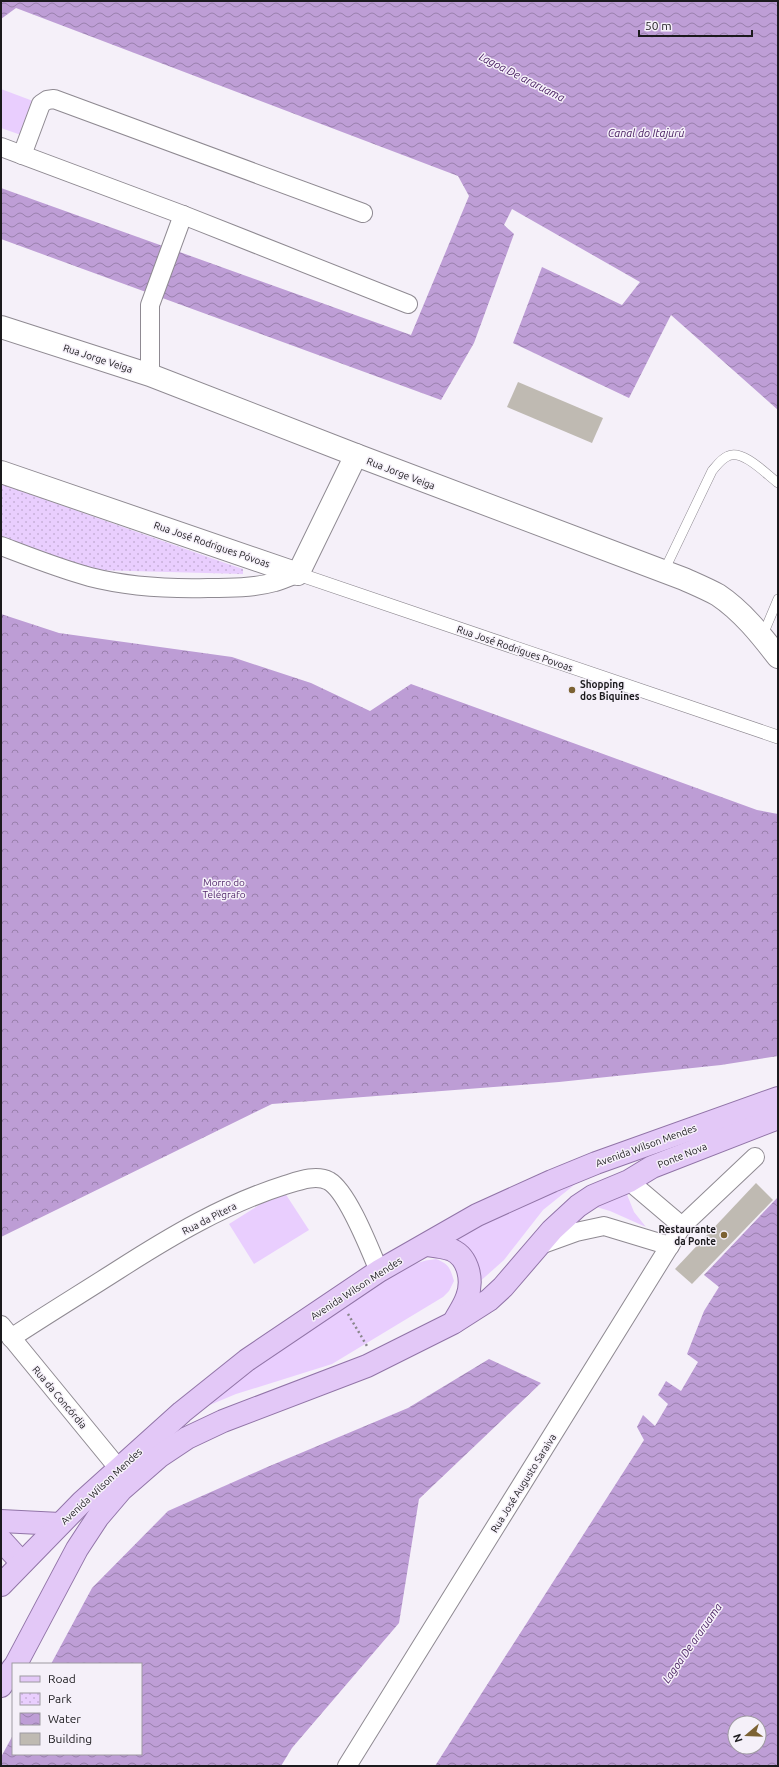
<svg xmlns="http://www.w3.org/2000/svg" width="779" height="1767" viewBox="0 0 779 1767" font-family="Ubuntu,sans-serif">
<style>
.green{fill:#e9cefe}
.forest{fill:url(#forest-crowns)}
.park{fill:url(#park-dots)}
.water{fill:url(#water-waves);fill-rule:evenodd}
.building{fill:#bfbab2}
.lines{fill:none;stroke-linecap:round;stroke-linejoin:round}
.service-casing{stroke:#8f8a92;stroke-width:10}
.pedestrian-casing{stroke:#8f8a92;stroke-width:14}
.minor-casing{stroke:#8f8a92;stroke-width:20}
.secondary-casing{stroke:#8f8a92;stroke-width:24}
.primary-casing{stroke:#9174a7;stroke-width:24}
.path{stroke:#89868c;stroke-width:2.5;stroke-dasharray:2 3;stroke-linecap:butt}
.service{stroke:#fff;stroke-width:9}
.pedestrian{stroke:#fff;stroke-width:13}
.minor{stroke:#fff;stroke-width:18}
.secondary{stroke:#fff;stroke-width:22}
.primary{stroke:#e3c8f7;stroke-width:22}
.poi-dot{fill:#7c6233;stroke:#f5f0f9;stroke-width:1.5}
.labels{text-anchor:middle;stroke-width:3;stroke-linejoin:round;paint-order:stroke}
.street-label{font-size:10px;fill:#1b1a1d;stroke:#f5f0f9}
.poi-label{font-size:10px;font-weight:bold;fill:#1b1a1d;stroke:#f5f0f9;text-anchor:start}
.park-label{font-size:10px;fill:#51276a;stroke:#f5f0f9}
.water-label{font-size:11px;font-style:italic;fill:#451b5e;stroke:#f5f0f9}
</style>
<defs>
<pattern id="forest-crowns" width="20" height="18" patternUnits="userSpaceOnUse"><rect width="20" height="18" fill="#bd9dd5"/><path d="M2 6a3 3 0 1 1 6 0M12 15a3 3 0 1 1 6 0" fill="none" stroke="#997fac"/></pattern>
<pattern id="park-dots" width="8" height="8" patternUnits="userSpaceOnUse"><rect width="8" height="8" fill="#e9cefe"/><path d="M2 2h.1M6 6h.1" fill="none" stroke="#c7b0d9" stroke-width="1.8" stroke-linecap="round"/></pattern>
<pattern id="water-waves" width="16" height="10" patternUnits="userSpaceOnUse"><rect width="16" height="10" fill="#be9ed6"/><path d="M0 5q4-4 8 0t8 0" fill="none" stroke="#9a80ad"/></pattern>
</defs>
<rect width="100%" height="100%" fill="#f5f0f9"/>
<g class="green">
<polygon points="1,89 33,101 21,135 1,128"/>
<polygon points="589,1173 543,1210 504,1260 476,1285 448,1236"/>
<polygon points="283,1190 309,1230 254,1264 229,1224"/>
<polygon points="626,1192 634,1212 646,1227 610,1211 593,1206"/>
<path d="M436 1259C449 1264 450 1268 454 1281L449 1291 443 1297 332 1364 236 1394 181 1417C236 1379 291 1341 347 1305 374 1287 403 1262 436 1259Z"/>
</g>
<polygon class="forest" points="1,614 59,633 232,657 311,683 370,711 411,684 757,810 778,814 778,1056 721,1065 559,1082 272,1104 1,1237"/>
<polygon class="park" points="1,484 228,564 243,569 243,574 94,570 1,537"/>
<g class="water">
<polygon points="1,1 778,1 778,410 671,315 629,398 513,343 542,267 622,305 640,282 512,209 504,225 514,234 474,343 441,400 1,239 1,188 411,335 469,196 458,176 16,8 1,19"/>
<path d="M778 1197V1766H435L644 1440 637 1427 643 1415 655 1426 668 1404 658 1395 666 1381 681 1391 698 1362 687 1354 704 1311 719 1287 704 1275ZM735 1723H759V1747H735Z"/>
<polygon points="489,1359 541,1383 419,1499 399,1623 292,1748 281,1766 1,1766 1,1757 13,1735 13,1754 141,1754 141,1664 51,1664 92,1588 168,1511 265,1468 408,1408"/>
</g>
<g class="building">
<polygon points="518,382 603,418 592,443 507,407"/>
<polygon points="756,1183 773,1200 692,1284 675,1269"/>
</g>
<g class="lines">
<g class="service-casing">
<g id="service">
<path d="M664 571 712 471C717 465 721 459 728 456 743 449 766 474 778 483"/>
<polyline points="762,637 778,599"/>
</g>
</g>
<g class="pedestrian-casing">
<polyline id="pedestrian" points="298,574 778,737"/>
</g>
<g class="minor-casing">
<g id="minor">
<polyline points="1,147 183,215 408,304"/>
<polyline points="22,155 41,104 47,100 54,99 363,213"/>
<polyline points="150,375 150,305 183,215"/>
<path d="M1 546C30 557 60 569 90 577 129 587 168 589 208 588 230 588 254 588 275 582 283 580 290 576 298 574"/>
<polyline points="629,1181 682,1226"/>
<polyline points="540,1245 576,1232 604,1226 670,1246"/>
<polyline points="1,1325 119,1469"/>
<path d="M11 1338C46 1315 82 1293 118 1270 171 1236 225 1204 285 1185 298 1181 316 1174 329 1181 348 1192 370 1250 379 1271"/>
<polyline points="347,1766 682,1226 755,1157"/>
</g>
</g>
<g class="secondary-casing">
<g id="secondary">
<path d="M1 327 150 375 356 455 684 579C695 584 707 589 718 595 742 611 761 635 778 657"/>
<polyline points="1,472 298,574 356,455"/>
</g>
</g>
<g class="primary-casing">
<g id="primary">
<path d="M427 1245C435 1246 445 1247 452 1250 469 1258 473 1281 467 1297 464 1306 458 1314 454 1322"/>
<polyline points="1,1521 60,1524"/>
<polyline points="1,1540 22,1563"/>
<polyline points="1,1585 82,1502 182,1412 247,1360 379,1271 477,1215 552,1181 596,1163 778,1098"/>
<polyline points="16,1664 77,1549 98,1517 121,1490 160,1456 187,1438 223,1421 367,1366 453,1323 489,1300 503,1287 552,1230 578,1206 593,1196 629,1181 652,1167 778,1118"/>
<polyline points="1,1686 13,1668"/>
</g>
</g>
<polyline class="path" points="348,1314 367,1346"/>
<use href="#service" class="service"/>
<use href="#pedestrian" class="pedestrian"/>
<use href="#minor" class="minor"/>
<use href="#secondary" class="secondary"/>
<use href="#primary" class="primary"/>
</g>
<g class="poi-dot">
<circle cx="572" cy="690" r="4"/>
<circle cx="724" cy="1235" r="4"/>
</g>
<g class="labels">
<g class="street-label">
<text transform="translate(98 358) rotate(18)" y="4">Rua Jorge Veiga</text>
<text transform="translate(401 473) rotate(21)" y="4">Rua Jorge Veiga</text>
<text transform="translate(212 544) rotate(19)" y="4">Rua José Rodrigues Póvoas</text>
<text transform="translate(515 648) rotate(19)" y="4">Rua José Rodrigues Povoas</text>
<text transform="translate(646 1145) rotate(-20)" y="4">Avenida Wilson Mendes</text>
<text transform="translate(682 1155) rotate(-22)" y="4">Ponte Nova</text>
<text transform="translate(209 1218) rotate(-27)" y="4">Rua da Pitera</text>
<text transform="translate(356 1288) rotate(-33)" y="4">Avenida Wilson Mendes</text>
<text transform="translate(60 1397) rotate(50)" y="4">Rua da Concórdia</text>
<text transform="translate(523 1483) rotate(-58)" y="4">Rua José Augusto Saraiva</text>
<text transform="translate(101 1486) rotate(-43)" y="4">Avenida Wilson Mendes</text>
</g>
<g class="poi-label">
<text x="580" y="688">Shopping<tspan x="580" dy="12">dos Biquines</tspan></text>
<text x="716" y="1233" text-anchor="end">Restaurante<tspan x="716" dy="12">da Ponte</tspan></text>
</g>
<g class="park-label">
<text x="224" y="886">Morro do<tspan x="224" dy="12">Telégrafo</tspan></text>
</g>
<g class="water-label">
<text transform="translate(522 77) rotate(27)" y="4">Lagoa De araruama</text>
<text x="646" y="137">Canal do Itajurú</text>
<text transform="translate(692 1643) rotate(-55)" y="4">Lagoa De araruama</text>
</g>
</g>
<rect width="779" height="1767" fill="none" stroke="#1b1a1d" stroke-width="4"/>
<rect x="12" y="1663" width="130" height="92" fill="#f5f0f9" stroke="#9e9aa1"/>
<rect x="20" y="1676" width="20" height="6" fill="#e3c8f7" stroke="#9e9aa1"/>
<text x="48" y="1683" font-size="12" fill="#1b1a1d">Road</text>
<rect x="20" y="1693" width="20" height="12" fill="url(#park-dots)" stroke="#9e9aa1"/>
<text x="48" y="1703" font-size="12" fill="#1b1a1d">Park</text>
<rect x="20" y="1713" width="20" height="12" fill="url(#water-waves)" stroke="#9e9aa1"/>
<text x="48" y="1723" font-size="12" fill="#1b1a1d">Water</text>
<rect x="20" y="1733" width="20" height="12" fill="#bfbab2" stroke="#9e9aa1"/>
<text x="48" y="1743" font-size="12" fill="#1b1a1d">Building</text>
<g transform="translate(747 1735) rotate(251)"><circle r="19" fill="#f5f0f9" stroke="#9e9aa1"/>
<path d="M0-3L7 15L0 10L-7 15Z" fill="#7c6233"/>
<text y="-6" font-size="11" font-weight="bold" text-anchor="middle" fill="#1b1a1d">N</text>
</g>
<path d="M639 30v6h113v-6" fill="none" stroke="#1b1a1d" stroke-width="2"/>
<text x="645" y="30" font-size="12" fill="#1b1a1d" stroke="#f5f0f9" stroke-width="3" paint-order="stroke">50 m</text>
</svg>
